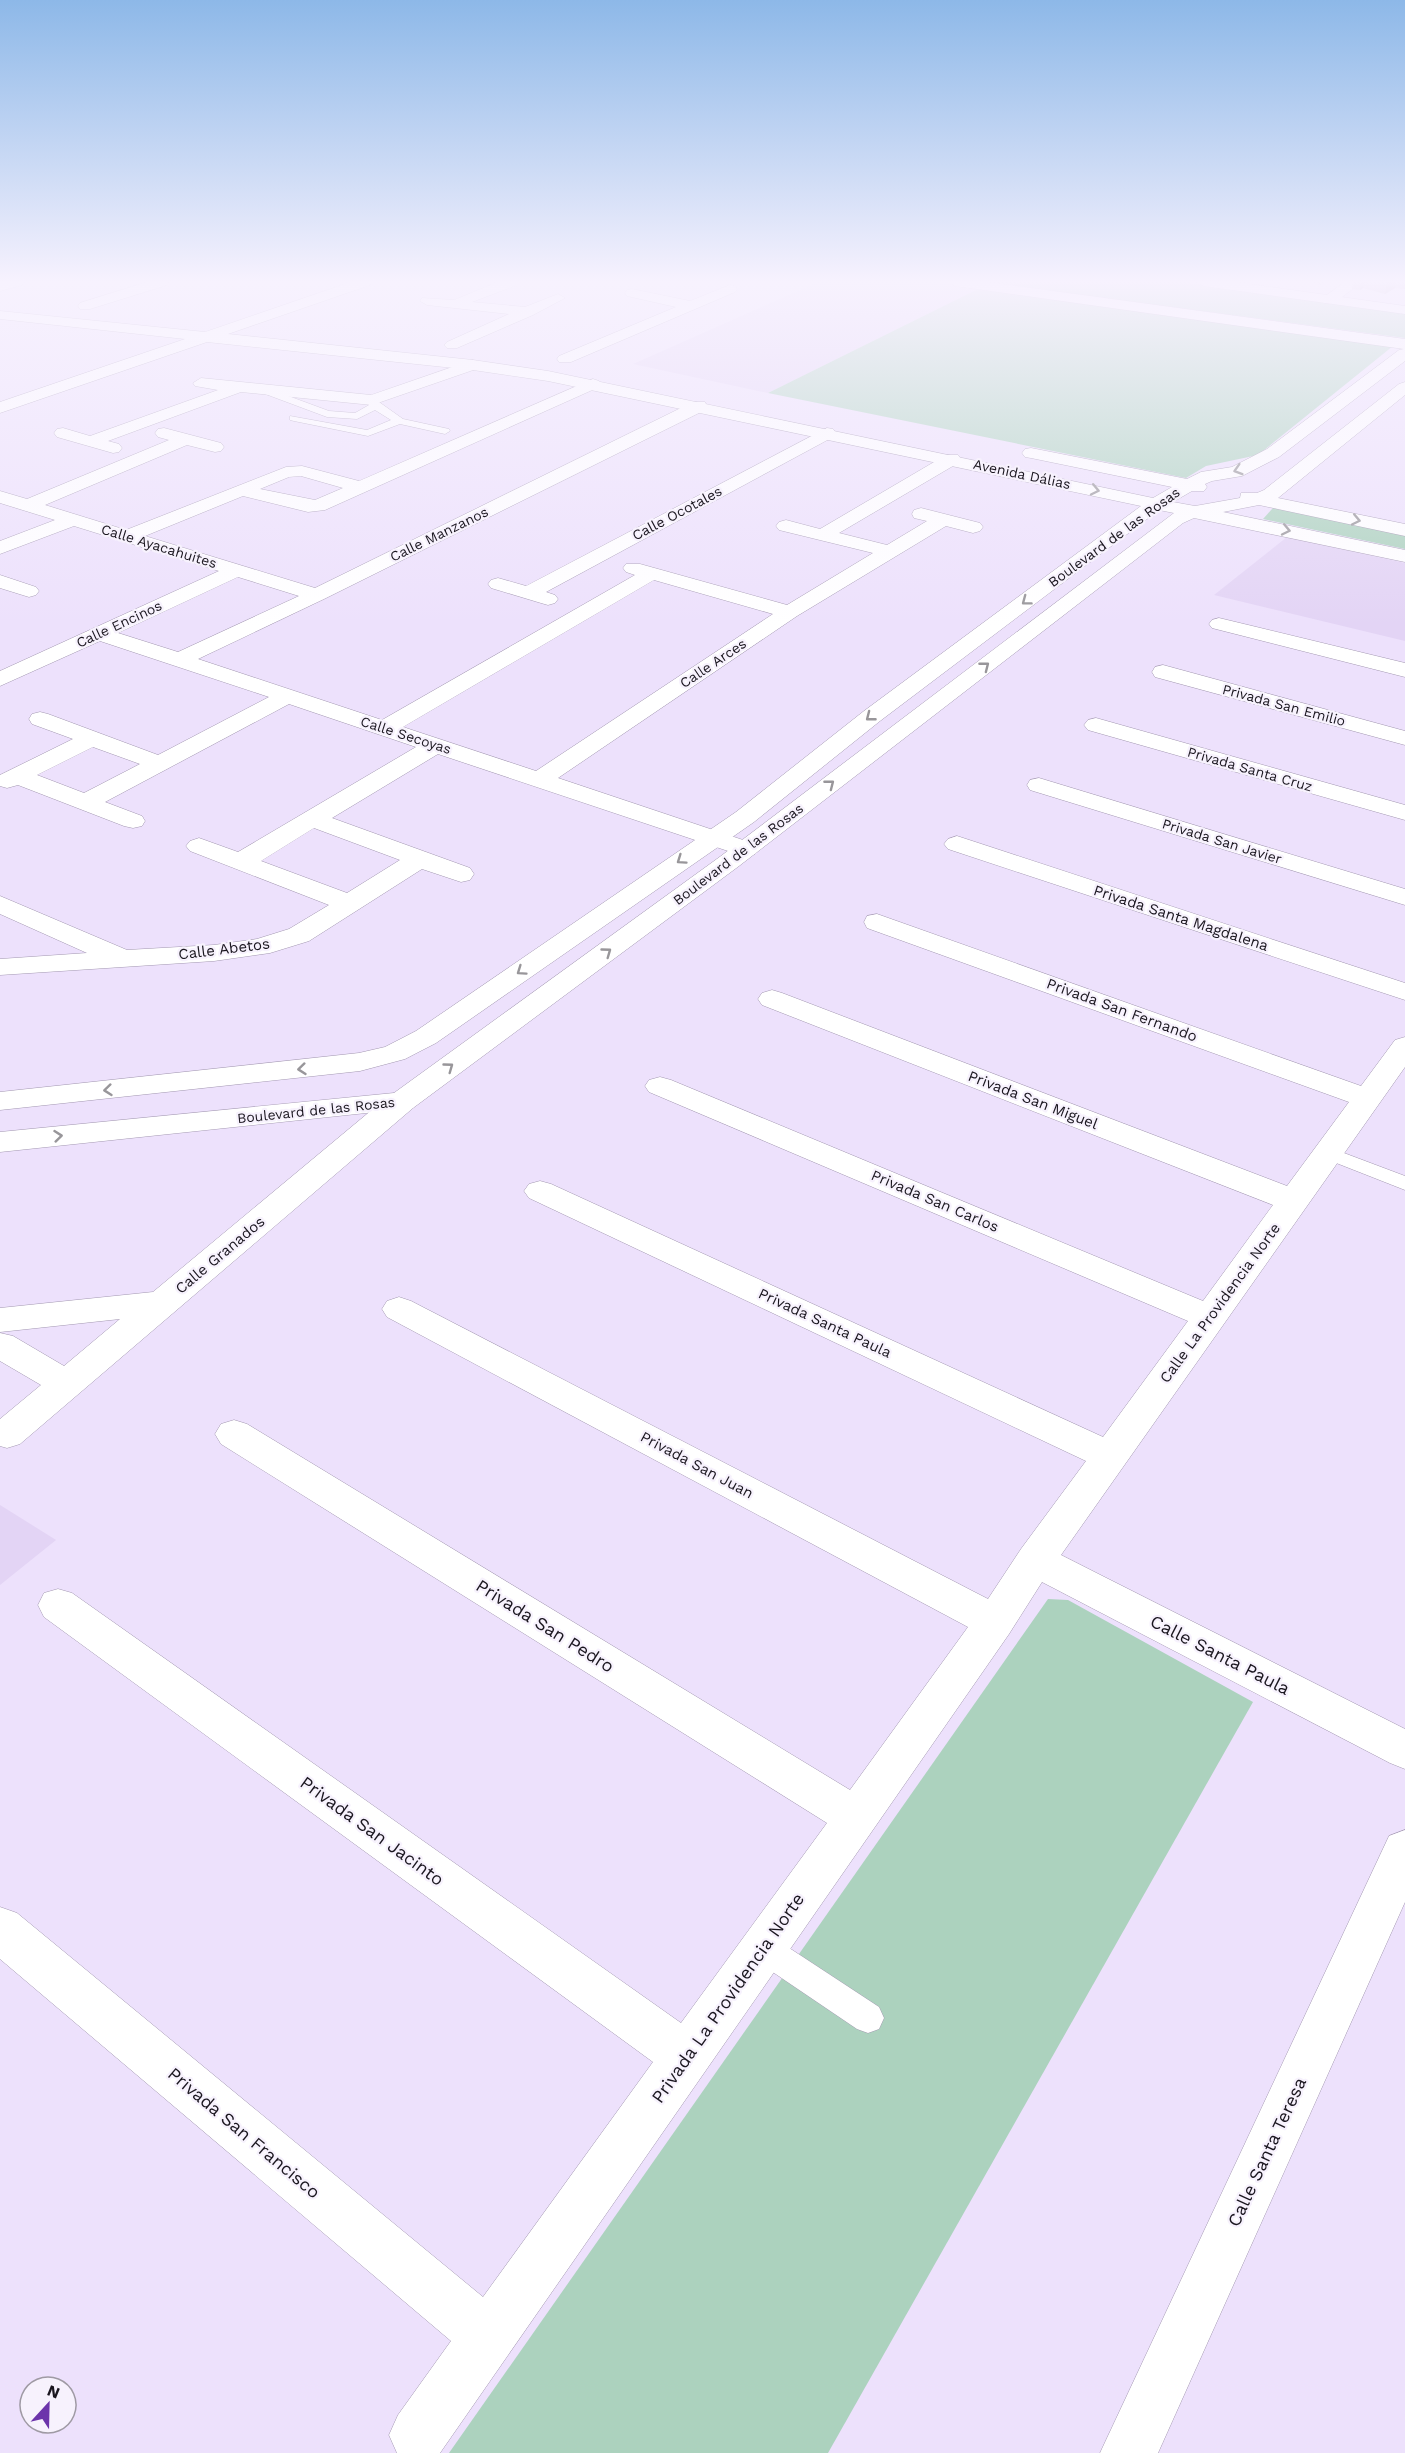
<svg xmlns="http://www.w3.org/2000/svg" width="1405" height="2453" viewBox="0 0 1405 2453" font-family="'Work Sans',sans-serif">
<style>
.built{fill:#e3d4f5}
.green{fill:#acd2be}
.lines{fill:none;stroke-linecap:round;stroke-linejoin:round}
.lane-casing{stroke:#a398b1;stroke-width:1}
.street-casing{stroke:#a398b1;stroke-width:1}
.secondary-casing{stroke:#a398b1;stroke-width:1}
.lane{fill:#fff;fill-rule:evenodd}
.street{fill:#fff;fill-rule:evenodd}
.secondary{fill:#fff;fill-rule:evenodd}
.wall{fill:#b89dbe}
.shaded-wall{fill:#967f9b}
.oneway{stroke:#98969a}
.labels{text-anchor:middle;stroke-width:4.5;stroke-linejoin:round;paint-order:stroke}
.far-street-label{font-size:14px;fill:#1a161f;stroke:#f7f2fd}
.street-label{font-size:15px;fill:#1a161f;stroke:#f7f2fd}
.near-street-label{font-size:18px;fill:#1a161f;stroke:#f7f2fd}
</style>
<rect width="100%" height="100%" fill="#ede1fc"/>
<g class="built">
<polygon points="818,282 932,282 980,288 768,393 633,364"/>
<polygon points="1287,537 1405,563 1405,641 1214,595"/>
<polygon points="0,1505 56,1540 0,1585"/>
</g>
<g class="green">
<polygon points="985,282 1182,282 1405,313 1405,338"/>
<polygon points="980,288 1393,346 1258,455 1206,466 1186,478 768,393"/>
<polygon points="1273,508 1405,533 1405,549 1263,519"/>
<polygon points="1048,1599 1068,1600 1253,1702 828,2453 449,2453"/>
</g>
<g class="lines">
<g class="lane-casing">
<g id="lane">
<polygon points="264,387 329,411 355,413 369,405 367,400 372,397 403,419 449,429 450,431 445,434 400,424 368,436 294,421 290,420 290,416 367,430 391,420 375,410 357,419 327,417 260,392 259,390"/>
<polygon points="1328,1147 1405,1176 1405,1190 1321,1157 1318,1153 1321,1149"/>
<polygon points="763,1934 774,1938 879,2007 884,2018 879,2029 868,2033 857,2029 752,1958 748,1948 752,1938"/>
</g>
</g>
<g class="street-casing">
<g id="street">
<polygon points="0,282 24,282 22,285 0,291"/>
<polygon points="147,282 169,282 167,285 90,309 80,309 78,306 80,303"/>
<polygon points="498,282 519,282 517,285 472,302 525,307 558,294 565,298 533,315 457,348 447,348 444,345 447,342 509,314 427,305 420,301 422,298 454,300"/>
<polygon points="1345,282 1362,282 1334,303 1324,303 1322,300 1324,297"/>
<polygon points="730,285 735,286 737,289 735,292 571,362 559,362 557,359 559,356 676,307 627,296 625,293 627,290 632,289 690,301"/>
<polygon points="473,360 481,365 479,368 372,405 241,392 108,441 119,444 122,448 119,452 113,453 57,437 54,433 57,429 63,428 90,436 218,390 195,386 193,383 201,378 371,395"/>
<path d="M593 379 599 381 601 384 599 387 325 510 308 512 243 496 145 536 315 588 693 402H705L707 406 705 410 324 599 198 659 382 720 635 575 626 572 623 568 626 564H640L787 605 873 553 779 530 776 526 779 522 786 520 820 529 946 455H958L961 459 958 463 839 533 887 545 927 521 914 518 912 514 914 510 921 508 980 523 983 527 980 531 973 533 946 526 797 616 558 778 755 844 759 849 755 854 746 857 737 854 438 754 332 818 470 868 474 874 470 880 461 882 422 869 309 941 270 953 214 961 0 975V959L87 953 0 914V896L127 950 214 945 257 939 289 929 329 905 190 851 186 846 190 841 199 838 238 852 416 747 289 704 105 802 142 816 145 821 142 826 133 828 124 826 18 785 7 788 0 786V775L73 739 32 724 29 719 32 714 40 712 48 714 158 755 269 697 100 641 0 686V671L219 571 74 526 0 554V541L55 520 0 503V491L27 499 169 440 158 437 155 433 158 429 164 428 221 443 224 447 221 451 215 452 187 445 45 505 126 530 286 467 302 466 359 481ZM301 476 343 488 315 500 260 489 289 477ZM238 577 299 596 178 652 118 633ZM654 580 773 614 536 771 403 727ZM93 747 140 764 84 793 37 775ZM314 828 400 860 347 893 261 861Z"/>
<polygon points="827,428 833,429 836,433 833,437 546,592 555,595 558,599 555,603 548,605 541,603 491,588 488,584 491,580 498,578 526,586"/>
<polygon points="0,575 36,587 39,591 36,595 29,597 0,588"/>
<polygon points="1219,618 1405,663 1405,677 1212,628 1209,624 1212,620"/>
<polygon points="1163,665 1405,731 1405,745 1155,677 1152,672 1155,667"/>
<polygon points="1096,718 1405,805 1405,820 1088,730 1084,725 1088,720"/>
<polygon points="1039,778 1405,889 1405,905 1030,790 1027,785 1030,780"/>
<polygon points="957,836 1405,983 1405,1000 948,849 944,844 948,839"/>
<polygon points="877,914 1361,1086 1395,1040 1405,1037 1405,1067 1061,1555 1405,1729 1405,1769 1390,1763 1042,1582 1009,1634 440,2453 397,2453 389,2435 398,2415 451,2341 0,1959 0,1907 17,1913 483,2297 653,2062 44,1617 38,1605 44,1593 58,1589 72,1593 681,2023 827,1823 221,1444 215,1434 221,1424 234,1420 247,1424 850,1790 968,1627 387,1317 382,1309 387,1301 399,1297 411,1301 988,1599 1021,1549 1086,1461 529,1198 524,1191 529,1184 540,1181 551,1184 1103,1437 1188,1321 649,1092 645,1086 649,1080 660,1077 671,1080 1203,1301 1273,1205 762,1005 758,999 762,993 772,990 782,993 1287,1186 1349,1102 867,928 864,922 867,916"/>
<polygon points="402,1092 413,1094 417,1101 413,1108 20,1444 7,1448 0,1446 0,1419 41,1385 0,1361 0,1333 13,1336 64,1366 120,1319 0,1332 0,1308 153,1292 391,1094"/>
<polygon points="1405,1830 1405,1902 1158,2453 1100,2453 1389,1836"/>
</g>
</g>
<g class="secondary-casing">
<g id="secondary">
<polygon points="351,282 372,282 370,285 228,334 473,360 548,371 1153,498 1172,487 1031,458 1025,457 1022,453 1025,449 1031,448 1187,479 1201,472 1232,467 1267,449 1399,350 1404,349 955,286 948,282 987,282 1405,339 1405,361 1279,457 1242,476 1212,481 1205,484 1207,487 1204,491 1192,491 1173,502 1195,506 1240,498 1241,493 1257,493 1264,490 1399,384 1405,382 1405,395 1278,498 1405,524 1405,536 1259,505 1223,512 1405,550 1405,562 1194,518 1183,523 739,866 413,1108 0,1152 0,1132 394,1093 721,856 1174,513 1159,510 880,721 754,822 436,1043 405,1059 360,1071 0,1110 0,1092 359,1053 385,1047 416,1031 736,812 864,711 1141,506 548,381 473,370 207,342 0,413 0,402 185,339 0,319 0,311 205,332"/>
<polygon points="1197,282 1235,282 1405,306 1405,314 1204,286"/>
</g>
</g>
<use href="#lane" class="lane"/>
<use href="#street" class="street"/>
<use href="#secondary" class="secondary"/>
</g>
<g class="wall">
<polygon points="1314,282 1326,282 1321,285 1314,283"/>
<polygon points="1353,282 1405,282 1405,289 1395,288 1385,294 1363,288 1360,290 1352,289"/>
</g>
<g class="shaded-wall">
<polygon points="1363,282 1365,282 1363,288 1360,290 1361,283"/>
<polygon points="1387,282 1396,282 1395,288 1385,294"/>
</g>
<defs><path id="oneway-chevron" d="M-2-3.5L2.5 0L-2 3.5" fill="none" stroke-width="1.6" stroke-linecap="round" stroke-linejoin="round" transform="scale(1.5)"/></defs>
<g class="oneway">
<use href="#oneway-chevron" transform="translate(1238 470) rotate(163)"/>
<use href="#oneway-chevron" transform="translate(1095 490) rotate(12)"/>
<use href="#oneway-chevron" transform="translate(1356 520) rotate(12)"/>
<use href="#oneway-chevron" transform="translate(1286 530) rotate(12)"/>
<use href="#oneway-chevron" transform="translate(1026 601) rotate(143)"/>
<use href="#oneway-chevron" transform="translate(985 666) rotate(-38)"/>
<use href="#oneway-chevron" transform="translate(870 717) rotate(142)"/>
<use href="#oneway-chevron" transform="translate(830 784) rotate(-38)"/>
<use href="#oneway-chevron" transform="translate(681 860) rotate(145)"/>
<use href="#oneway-chevron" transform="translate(607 952) rotate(-36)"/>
<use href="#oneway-chevron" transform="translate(521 971) rotate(145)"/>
<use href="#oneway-chevron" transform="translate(449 1067) rotate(-36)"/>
<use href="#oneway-chevron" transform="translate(302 1069) rotate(174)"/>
<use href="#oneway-chevron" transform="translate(108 1090) rotate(174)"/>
<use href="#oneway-chevron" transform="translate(58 1136) rotate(-6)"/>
</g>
<linearGradient id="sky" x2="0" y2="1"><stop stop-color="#8db8e8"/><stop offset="0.45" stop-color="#f7f2fe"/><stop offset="1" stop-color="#f7f2fe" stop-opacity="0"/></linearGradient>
<rect width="1405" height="626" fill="url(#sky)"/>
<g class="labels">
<g class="far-street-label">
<text transform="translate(1022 474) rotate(12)" y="5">Avenida Dálias</text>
<text transform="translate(677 513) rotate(-28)" y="5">Calle Ocotales</text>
<text transform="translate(439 534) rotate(-26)" y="5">Calle Manzanos</text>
<text transform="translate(1114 537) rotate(-36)" y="5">Boulevard de las Rosas</text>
<text transform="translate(159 546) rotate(17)" y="5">Calle Ayacahuites</text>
<text transform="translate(119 624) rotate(-25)" y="5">Calle Encinos</text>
<text transform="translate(713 663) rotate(-34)" y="5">Calle Arces</text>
<text transform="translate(1284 705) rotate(15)" y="5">Privada San Emilio</text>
<text transform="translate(406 735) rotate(18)" y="5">Calle Secoyas</text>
<text transform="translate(1250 769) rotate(16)" y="5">Privada Santa Cruz</text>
<text transform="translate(1222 841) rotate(17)" y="5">Privada San Javier</text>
<text transform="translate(738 854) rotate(-37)" y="5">Boulevard de las Rosas</text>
<text transform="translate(316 1110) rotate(-6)" y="5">Boulevard de las Rosas</text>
</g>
<g class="street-label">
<text transform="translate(1181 918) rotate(18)" y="5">Privada Santa Magdalena</text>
<text transform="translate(224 949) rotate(-7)" y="5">Calle Abetos</text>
<text transform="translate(1122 1010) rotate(20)" y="5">Privada San Fernando</text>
<text transform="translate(1033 1100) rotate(21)" y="5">Privada San Miguel</text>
<text transform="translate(935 1201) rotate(23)" y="5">Privada San Carlos</text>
<text transform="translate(220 1255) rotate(-40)" y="5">Calle Granados</text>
<text transform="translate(1220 1303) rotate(-54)" y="5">Calle La Providencia Norte</text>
<text transform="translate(825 1323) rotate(25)" y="5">Privada Santa Paula</text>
<text transform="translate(697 1465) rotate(28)" y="5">Privada San Juan</text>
</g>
<g class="near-street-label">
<text transform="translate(545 1626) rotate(32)" y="6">Privada San Pedro</text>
<text transform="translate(1220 1655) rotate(27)" y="6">Calle Santa Paula</text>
<text transform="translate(372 1831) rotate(36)" y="6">Privada San Jacinto</text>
<text transform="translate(728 1998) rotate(-55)" y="6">Privada La Providencia Norte</text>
<text transform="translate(244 2133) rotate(40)" y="6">Privada San Francisco</text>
<text transform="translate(1267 2152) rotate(-65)" y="6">Calle Santa Teresa</text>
</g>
</g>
<g transform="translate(48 2405) rotate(22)"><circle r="28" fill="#f7f2fd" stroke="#9f9aa4" stroke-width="1.5"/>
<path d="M0-4.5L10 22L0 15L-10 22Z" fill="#6c34ab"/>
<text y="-9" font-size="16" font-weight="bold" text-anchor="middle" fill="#1a161f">N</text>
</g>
</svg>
